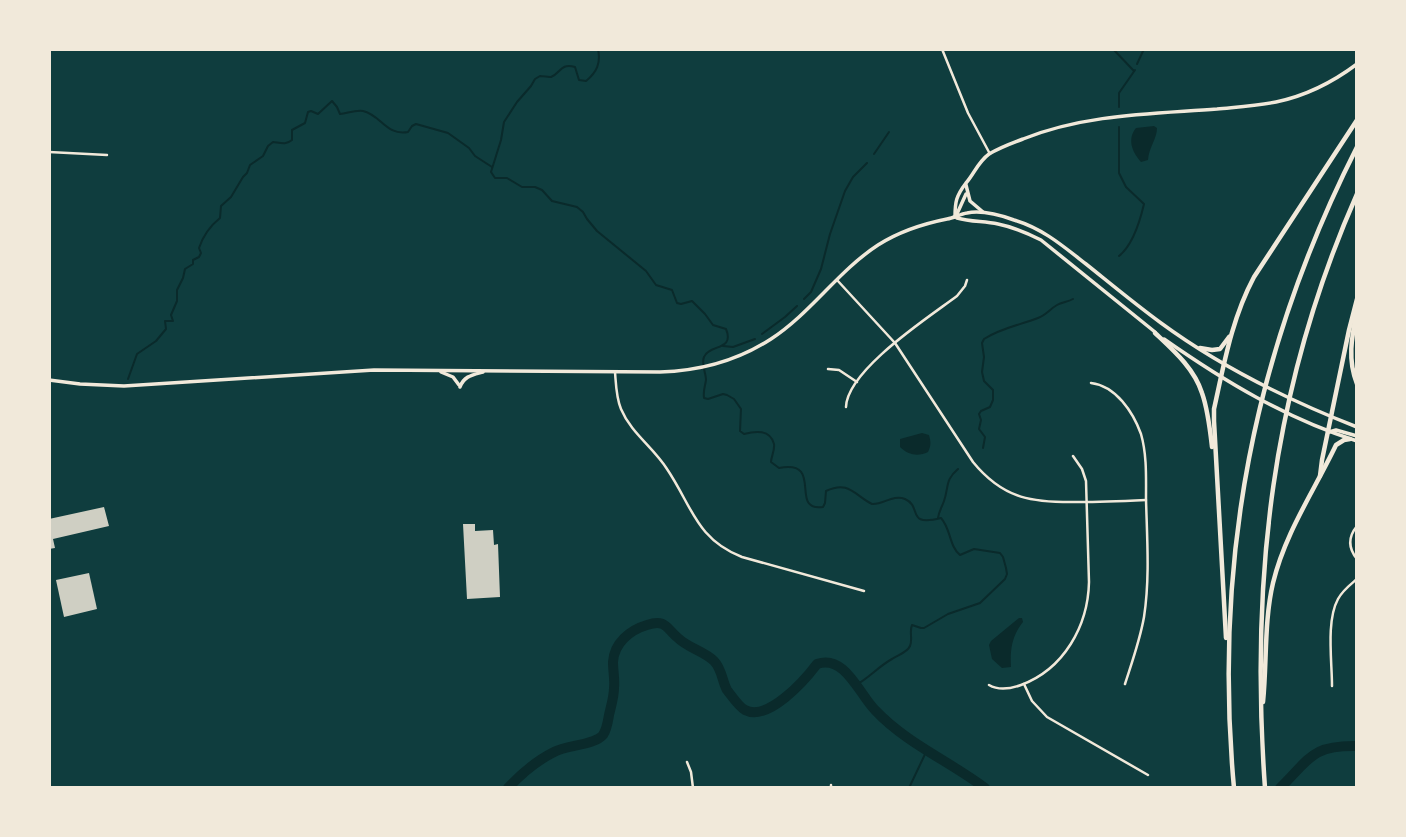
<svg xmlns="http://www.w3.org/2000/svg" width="1406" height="837" viewBox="0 0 1406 837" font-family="Rubik,sans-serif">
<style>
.water{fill:#0a2a2b}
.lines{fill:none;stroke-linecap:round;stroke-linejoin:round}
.stream{stroke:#0a2a2b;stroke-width:2}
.river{stroke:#0a2a2b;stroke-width:10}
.building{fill:#cfcfc3}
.minor{stroke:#f1e9da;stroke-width:2.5}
.tertiary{stroke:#f1e9da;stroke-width:2.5}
.secondary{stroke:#f1e9da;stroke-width:3.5}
.motorway{stroke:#f1e9da;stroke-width:4.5}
</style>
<rect width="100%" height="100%" fill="#0f3d3e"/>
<g class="water">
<path d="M1154 126 1157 128C1157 139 1149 147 1148 160L1141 162C1132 152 1127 139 1136 128Z"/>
<path d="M922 433 929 435C931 442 931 446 928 452 918 457 908 455 900 447V439Z"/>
<path d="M1019 618H1022L1023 622C1012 636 1010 649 1011 667L1002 668 992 659 989 645 991 641Z"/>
</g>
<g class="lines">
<g class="stream">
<path d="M598 49C601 63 597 72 586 81L579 80 575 67C560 63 561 73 551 77 550 77 541 76 540 76L535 79 531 86 517 102 504 122 501 140 491 172 495 178H507L522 187H535L542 190 552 201 577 207 583 212 587 219 597 231 646 271 656 285 672 290 677 303 681 304 692 301 705 314 713 325 726 329C735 351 709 344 704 357 701 364 706 373 706 380 705 387 703 390 704 398L708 399 723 394 727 395 734 399 741 409 740 431 744 434C755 431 770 429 774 444 775 450 771 457 771 462L779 468C825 459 788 512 823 507L825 503 826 491C849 480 854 495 872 504 883 505 893 494 905 499 923 507 905 527 941 518 951 529 949 546 960 555L974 549 1000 553 1003 557 1006 568 1007 574 1005 579 980 603 948 614 924 628H921L912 625C909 632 913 639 910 646 907 653 897 655 892 659 879 666 869 678 856 685"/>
<polyline points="1113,49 1134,71"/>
<polyline points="1137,64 1144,49"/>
<polyline points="1119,107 1119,93 1135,70"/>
<polyline points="874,154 889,132"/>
<path d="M1119 256C1133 245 1140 221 1144 204L1126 187 1119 173V127"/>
<polyline points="804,299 811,292 821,269 830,234 845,191 853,177 867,163"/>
<polyline points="762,334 785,317 797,306"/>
<polyline points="723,346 733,347 755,339"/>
<path d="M128 379 137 354 156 341 166 329 165 321H173L171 315 177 301V290L183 278 185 269 193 264V260L199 257 201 253 199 248C203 236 210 226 220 218L221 206 231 197 243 177 247 173 250 165 263 156 268 146 273 142C281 143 286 145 292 140V130L305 123 308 112 311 111 318 114 332 101 337 107 340 114C348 113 355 110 363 111 381 115 386 136 408 132L412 126 416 124 448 133 469 148 475 156 492 167"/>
<path d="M983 448 985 437 979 429 981 420 979 414 981 411 990 407 993 400V390L984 381 982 372 984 357 982 343 984 339C1001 328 1020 325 1038 318 1046 315 1050 309 1057 305 1062 302 1068 302 1073 299"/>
<path d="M938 518C939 511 942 507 944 501 949 486 945 480 958 469"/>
<polyline points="909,788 927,750"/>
</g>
<g class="river">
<path d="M508 788C521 774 536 761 554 752 567 745 595 745 603 735 607 729 608 721 609 715 611 706 614 697 614 688 615 680 613 671 613 662 614 643 630 630 647 625 666 619 666 628 678 638 688 648 704 651 714 661 722 669 722 681 727 690 731 695 739 707 745 710 768 722 805 680 817 664 845 654 859 694 875 710 906 743 949 761 985 788"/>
<path d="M1280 788C1310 759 1311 745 1357 746"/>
</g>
</g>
<g class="building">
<polygon points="104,507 109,526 53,539 55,548 49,549 49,519"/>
<polygon points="463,524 475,524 475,531 493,530 494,545 498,544 500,597 467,599"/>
<polygon points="89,573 97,609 64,617 56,580"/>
</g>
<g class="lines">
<g class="minor">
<polyline points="49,152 107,155"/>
<path d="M837 280 895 343 973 462C1004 500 1034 503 1080 502 1102 502 1124 501 1146 500"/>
<polyline points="828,369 839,370 857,382"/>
<path d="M615 372C616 384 616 397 621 409 631 433 653 447 667 469 692 506 696 539 742 557L864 591"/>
<path d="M1091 383C1116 386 1133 412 1141 434 1147 455 1146 477 1146 499 1147 538 1150 578 1144 617 1140 640 1132 662 1125 684"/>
<path d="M846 407C847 370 929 317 957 296L965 286 967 280"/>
<path d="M1357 526C1348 537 1348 548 1357 559"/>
<polyline points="1024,684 1032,701 1047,717 1148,775"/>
<path d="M989 685C999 691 1010 689 1021 685 1064 669 1088 626 1089 582L1086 481 1082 469 1073 456"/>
<path d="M1332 686C1332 661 1326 621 1338 599 1343 590 1350 585 1357 579"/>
<polyline points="687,762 691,772 693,788"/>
<polyline points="831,785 831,788"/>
</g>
<polyline class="tertiary" points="942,49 968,113 990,154"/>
<g class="secondary">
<polyline points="966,185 970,201 983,212"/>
<polyline points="956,216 966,194"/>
<path d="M955 217C955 202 956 196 966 183 974 174 978 162 989 154 999 148 1012 143 1023 139 1085 114 1152 114 1217 109 1237 107 1256 106 1276 102 1305 96 1333 82 1357 64"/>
<path d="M957 218C971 222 984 221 998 224 1013 227 1027 233 1041 240L1155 332"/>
<path d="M1164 339C1224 381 1287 419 1357 441"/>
<polyline points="441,372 453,377 459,385"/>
<path d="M49 380 80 384 124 386 374 370 660 372C700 371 737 361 771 339 811 313 838 271 878 245 900 231 922 224 947 219 954 218 960 214 967 213 982 210 1000 215 1014 220 1042 228 1063 246 1086 264 1111 284 1135 304 1161 323 1221 367 1288 400 1357 427"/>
<path d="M460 387C464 376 472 375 483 372"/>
<polyline points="1329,432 1336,430 1357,436"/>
</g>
<g class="motorway">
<path d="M1357 310C1352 336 1347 359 1357 384"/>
<path d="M1155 333C1173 350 1194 368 1202 393 1208 410 1210 429 1212 447"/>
<polyline points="1200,348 1212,350 1220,349 1229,337"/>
<polyline points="1320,476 1322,460 1349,330 1357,299"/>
<path d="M1226 638 1214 421V409C1224 364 1232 318 1254 277L1357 120"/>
<path d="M1263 702C1267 663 1264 621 1273 583 1285 533 1314 491 1336 445L1344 440 1350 439"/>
<path d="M1234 788C1213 561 1254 350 1357 147"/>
<path d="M1265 788C1250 580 1272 386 1357 194"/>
</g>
</g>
<rect width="1406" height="837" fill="none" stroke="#f1e9da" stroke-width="102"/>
</svg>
